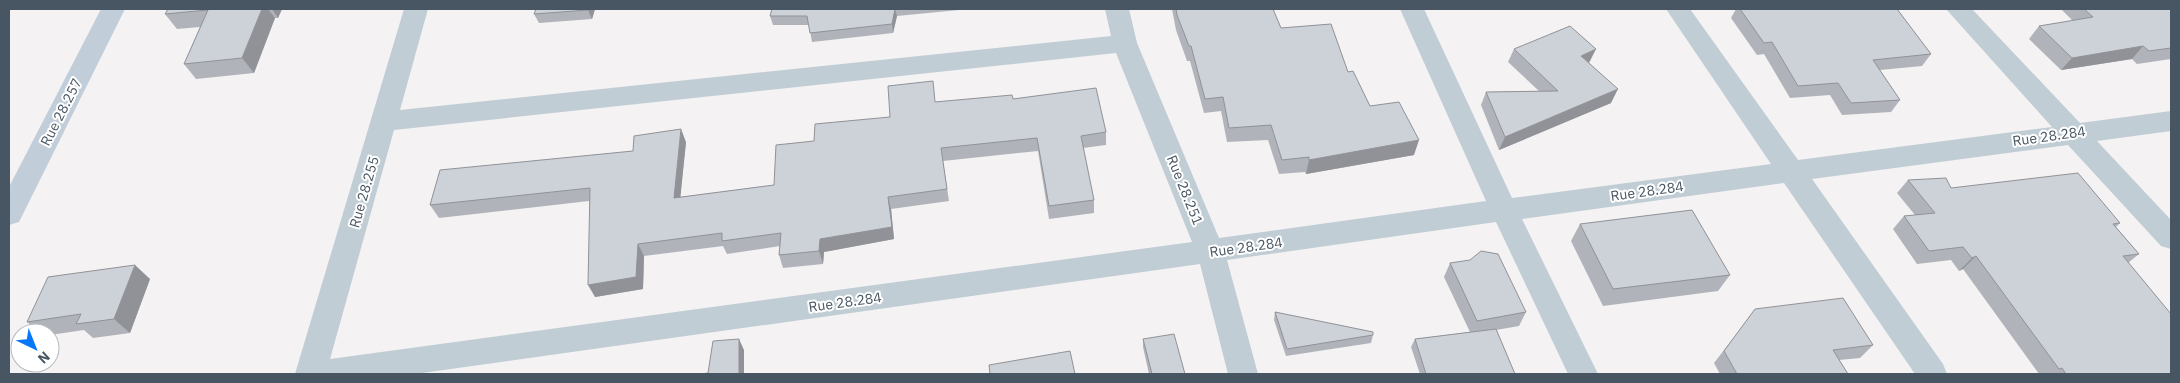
<svg xmlns="http://www.w3.org/2000/svg" width="2180" height="383" viewBox="0 0 2180 383" font-family="'IBM Plex Sans',sans-serif">
<style>
.lines{fill:none;stroke-linecap:round;stroke-linejoin:round}
.street{fill:#c1cdd5;fill-rule:evenodd}
.secondary{fill:#c1ceda;fill-rule:evenodd}
.wall{fill:#b0b4ba}
.shaded-wall{fill:#909297}
.building{fill:#cdd1d8;stroke:#909297}
.labels{text-anchor:middle;stroke-width:4;stroke-linejoin:round;paint-order:stroke}
.street-label{font-size:14px;fill:#475662;stroke:#fff}
</style>
<rect width="100%" height="100%" fill="#f4f2f2"/>
<g class="lines">
<path class="street" d="M404 9H428L400 110 1111 36 1105 9H1129L1137 43 1219 238 1486 201 1400 9H1424L1512 198 1771 164 1666 9H1690L1798 160 2052 127 1946 9H1972L2080 123 2171 111V131L2097 141 2171 220V249L2161 246 2068 145 1812 179 1943 364 1947 374H1915L1784 183 1522 219 1598 374H1568L1496 222 1227 260 1258 374H1228L1200 264 415 374H295ZM1116 53 1192 242 330 359 394 130Z"/>
<polygon class="secondary" points="101,9 125,9 19,222 9,225 9,187"/>
</g>
<g class="wall">
<polygon points="168,9 282,9 278,18 275,18 254,73 196,79 184,64 200,27 177,29 165,14"/>
<polygon points="536,9 595,9 592,19 539,23 534,14"/>
<polygon points="772,9 969,9 897,16 893,33 812,42 809,25 773,25 770,16"/>
<polygon points="1172,9 1273,9 1281,28 1348,72 1370,106 1414,155 1306,174 1305,172 1279,174 1268,140 1227,142 1221,111 1204,113 1190,61 1187,61 1176,30"/>
<polygon points="1736,9 1897,9 1931,54 1922,66 1880,70 1900,100 1891,112 1842,115 1830,95 1790,98 1764,54 1757,55 1731,18"/>
<polygon points="2061,9 2171,9 2171,59 2137,64 2132,59 2061,70 2029,39 2039,26 2073,21"/>
<polygon points="1514,49 1589,63 1611,103 1499,150 1481,105 1486,92 1539,91 1508,62"/>
<polygon points="1013,99 1106,132 1106,145 1083,148 1094,200 1094,213 1049,219 1038,151 943,161 949,201 891,209 894,239 824,252 823,264 783,268 779,255 780,246 727,254 723,246 644,256 643,289 595,297 589,201 439,218 430,205 633,151 686,142 680,197 774,185 814,141 935,102"/>
<polygon points="1908,180 2120,223 2116,227 2139,254 2128,263 2171,374 2039,374 1963,269 1959,271 1951,260 1917,264 1893,229 1904,216 1915,215 1897,193"/>
<polygon points="1580,224 1730,275 1718,291 1603,306 1571,241"/>
<polygon points="1450,263 1526,312 1519,326 1496,330 1515,374 1420,374 1411,347 1415,339 1470,332 1444,277"/>
<polygon points="150,279 130,333 93,338 84,330 50,335 50,333 41,333 27,322"/>
<polygon points="1275,312 1373,335 1371,343 1286,356 1274,320"/>
<polygon points="1745,323 1873,345 1860,358 1839,360 1848,374 1720,374 1714,363"/>
<polygon points="1143,339 1185,374 1149,374 1143,347"/>
</g>
<g class="shaded-wall">
<polygon points="262,9 268,9 275,18 254,73 242,58"/>
<polygon points="272,9 282,9 278,18"/>
<polygon points="588,9 595,9 592,19 588,10"/>
<polygon points="895,9 897,16 893,33 892,24"/>
<polygon points="2143,46 2132,59 2061,70 2072,58"/>
<polygon points="1596,49 1589,63 1581,56"/>
<polygon points="1618,89 1611,103 1499,150 1505,137"/>
<polygon points="681,129 686,142 679,211 674,198"/>
<polygon points="1419,140 1414,155 1306,174 1309,160"/>
<polygon points="888,197 891,209 894,239 824,252 823,264 819,251 820,239"/>
<polygon points="638,244 644,256 643,289 595,297 588,285"/>
<polygon points="1976,256 1963,269 1959,271 1972,258"/>
<polygon points="135,265 150,279 130,333 114,319"/>
<polygon points="739,339 744,350 744,374 739,374"/>
</g>
<g class="building">
<polygon points="168,9 262,9 242,58 184,64 208,10 165,14"/>
<polygon points="536,9 588,9 588,10 534,14"/>
<polygon points="772,9 895,9 892,24 810,33 807,16 770,16"/>
<polygon points="1176,9 1273,9 1281,28 1331,24 1348,72 1353,71 1370,106 1399,102 1419,140 1309,160 1309,157 1282,160 1271,125 1229,128 1223,97 1205,99 1191,46 1189,46 1177,15"/>
<polygon points="1740,9 1897,9 1931,54 1873,60 1900,100 1851,103 1838,83 1798,86 1772,42 1764,43"/>
<polygon points="2084,9 2171,9 2171,48 2149,51 2143,46 2072,58 2039,26 2093,17"/>
<polygon points="1570,26 1596,49 1581,56 1618,89 1505,137 1486,92 1558,91 1514,49"/>
<polygon points="933,81 935,102 1012,95 1013,99 1096,88 1106,132 1081,136 1094,200 1049,206 1037,138 941,148 947,189 888,197 892,227 820,239 819,251 779,255 781,233 722,241 722,233 638,244 636,277 588,285 590,188 430,205 440,170 633,151 634,136 681,129 674,198 774,185 776,145 814,141 815,124 890,117 888,86"/>
<polygon points="2078,173 2120,223 2113,224 2139,254 2123,256 2171,314 2171,374 2066,374 2062,368 2059,369 1976,256 1972,258 1963,247 1929,251 1904,216 1935,213 1908,180 1946,178 1951,188"/>
<polygon points="1692,210 1730,275 1613,289 1580,224"/>
<polygon points="1481,251 1498,254 1526,312 1477,321 1450,263 1470,260"/>
<polygon points="135,265 114,319 76,324 81,314 27,322 48,277"/>
<polygon points="1843,298 1873,345 1833,350 1848,374 1737,374 1724,351 1755,309"/>
<polygon points="1275,312 1373,332 1373,335 1287,349"/>
<polygon points="1496,329 1515,374 1426,374 1415,339"/>
<polygon points="1174,334 1185,374 1152,374 1143,339"/>
<polygon points="739,339 739,374 701,374 708,373 713,341"/>
<polygon points="1070,351 1075,374 990,374 989,365"/>
</g>
<g class="labels">
<g class="street-label">
<text transform="translate(61 112) rotate(-63)" y="5">Rue 28.257</text>
<text transform="translate(2049 136) rotate(-8)" y="5">Rue 28.284</text>
<text transform="translate(1185 190) rotate(68)" y="5">Rue 28.251</text>
<text transform="translate(1647 191) rotate(-8)" y="5">Rue 28.284</text>
<text transform="translate(364 192) rotate(-74)" y="5">Rue 28.255</text>
<text transform="translate(1246 247) rotate(-8)" y="5">Rue 28.284</text>
<text transform="translate(845 302) rotate(-8)" y="5">Rue 28.284</text>
</g>
</g>
<rect width="2180" height="383" fill="none" stroke="#475662" stroke-width="20"/>
<g transform="translate(35 348) rotate(137)"><circle r="24" fill="#ffffff" stroke="#b5bbc0"/>
<path d="M0-4L9 19L0 12L-9 19Z" fill="#0677fa"/>
<text y="-8" font-size="14" font-weight="bold" text-anchor="middle" fill="#475662">N</text>
</g>
</svg>
